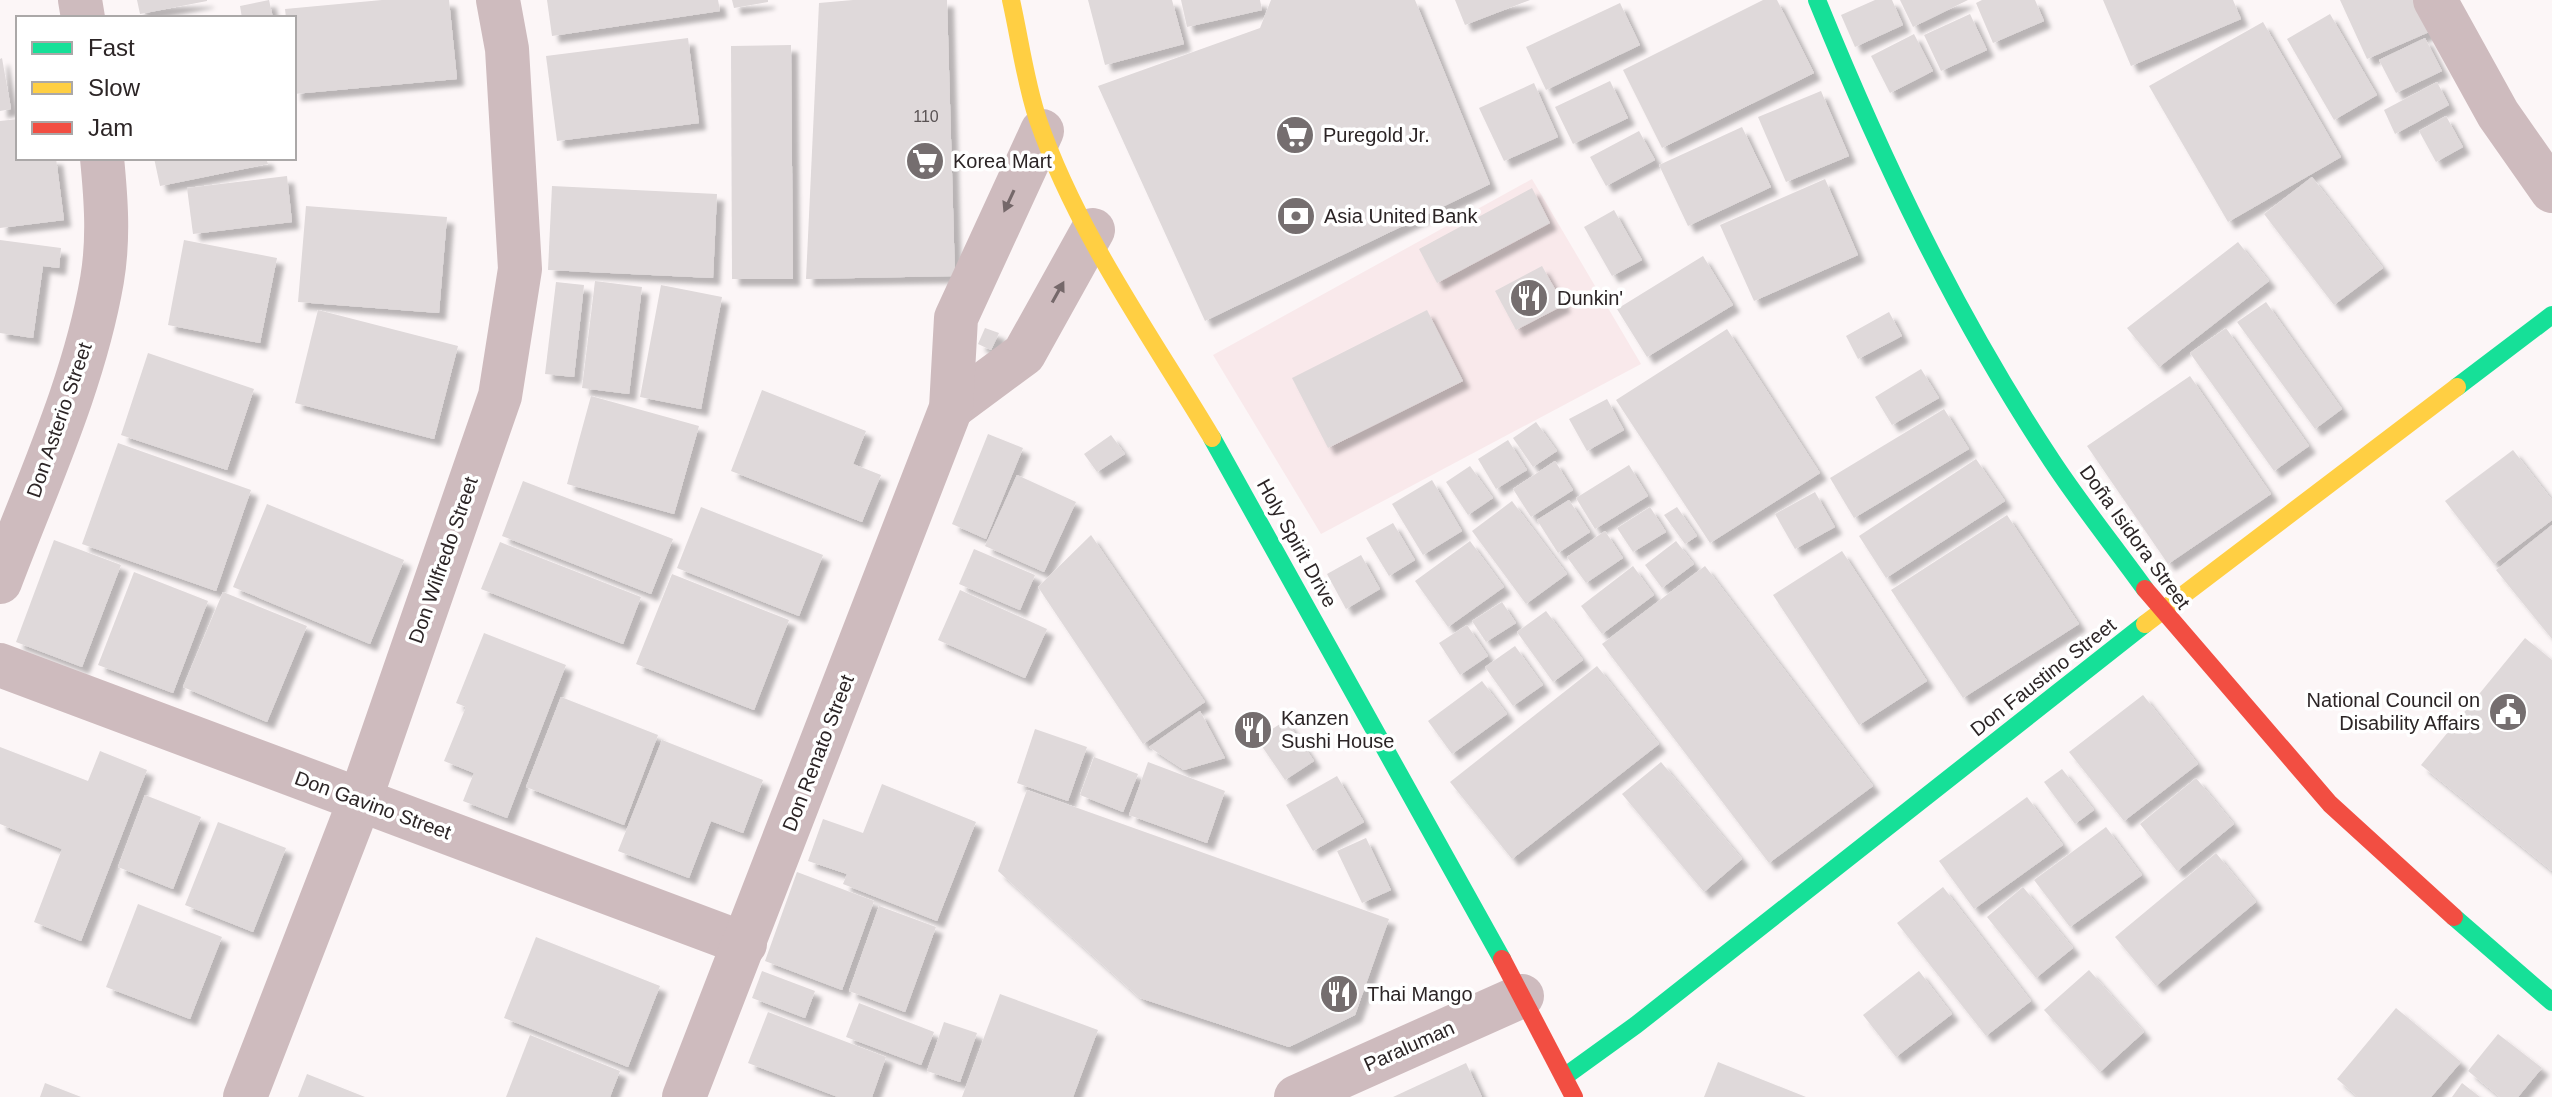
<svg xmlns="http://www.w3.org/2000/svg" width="2552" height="1097" viewBox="0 0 2552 1097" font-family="Arial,sans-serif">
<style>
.built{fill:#f9e9eb}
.building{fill:#dfd9da;filter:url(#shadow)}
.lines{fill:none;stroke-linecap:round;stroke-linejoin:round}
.street{stroke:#cebbbe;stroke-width:44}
.fast{stroke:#16e098;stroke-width:18}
.slow{stroke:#ffcf43;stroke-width:18}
.jam{stroke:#f24e42;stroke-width:18}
.oneway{fill:#75686a}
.labels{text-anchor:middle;stroke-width:7;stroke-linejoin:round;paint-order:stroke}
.number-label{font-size:16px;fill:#595253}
.poi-label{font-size:20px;fill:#2c2526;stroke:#fff;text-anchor:start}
.street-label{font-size:20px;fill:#2c2526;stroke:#fff}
</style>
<defs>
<filter id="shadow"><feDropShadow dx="7" dy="7" stdDeviation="2" flood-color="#0004"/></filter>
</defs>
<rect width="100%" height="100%" fill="#fcf6f7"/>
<polygon class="built" points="1532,179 1641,364 1321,534 1213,355"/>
<g class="building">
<polygon points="137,0 207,0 207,1 140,14"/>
<polygon points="269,0 273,18 242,18 240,6"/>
<polygon points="382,0 449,0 457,79 294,94 294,18 286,18 285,9"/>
<polygon points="547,0 718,0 720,11 552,36"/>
<polygon points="732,0 768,0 768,2 734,8"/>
<polygon points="853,0 947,0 955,276 806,279 819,3"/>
<polygon points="1088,0 1172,0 1184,44 1105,65"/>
<polygon points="1181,0 1260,0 1262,10 1187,27"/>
<polygon points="1271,0 1415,0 1490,184 1205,321 1098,86 1260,28"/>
<polygon points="1455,0 1530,0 1465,25"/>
<polygon points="1763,0 1777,0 1814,73 1662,148 1623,70"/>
<polygon points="1875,0 1892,0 1903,25 1855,47 1841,15"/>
<polygon points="1900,0 1968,0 1913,27"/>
<polygon points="1982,0 2035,0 2044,21 1993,43 1976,3"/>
<polygon points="2103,0 2233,0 2241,19 2131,66"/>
<polygon points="2340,0 2415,0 2429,32 2367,59"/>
<polygon points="1620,3 1640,45 1546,90 1526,47"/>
<polygon points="1970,14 1987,50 1941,71 1924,35"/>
<polygon points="2330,14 2377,95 2334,120 2287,39"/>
<polygon points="2263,22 2341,157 2228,222 2149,86"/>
<polygon points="1914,34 1933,71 1890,93 1871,56"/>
<polygon points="688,38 699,123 557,141 546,56"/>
<polygon points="2425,38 2442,71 2396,93 2379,60"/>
<polygon points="791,45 793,279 732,279 731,46"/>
<polygon points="2,58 11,109 0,111 0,59"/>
<polygon points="1610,81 1628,118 1573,144 1555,107"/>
<polygon points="2437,82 2449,105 2395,134 2384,110"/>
<polygon points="1534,83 1558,137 1504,161 1479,108"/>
<polygon points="1821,91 1849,156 1786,182 1758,117"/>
<polygon points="2446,116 2463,147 2436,162 2419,131"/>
<polygon points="18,119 18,158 56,158 64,220 0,228 0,121"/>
<polygon points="1742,127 1771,187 1688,226 1659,165"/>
<polygon points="1639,131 1655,160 1606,186 1590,157"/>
<polygon points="154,158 266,158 268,164 160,186"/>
<polygon points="287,176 292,222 193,234 187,188"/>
<polygon points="2312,177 2383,268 2334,305 2264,214"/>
<polygon points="1825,179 1858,255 1754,301 1720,225"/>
<polygon points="552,186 717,194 713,278 548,270"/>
<polygon points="1532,188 1550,223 1437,283 1419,249"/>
<polygon points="306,206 447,217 439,313 298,302"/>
<polygon points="1614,210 1642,260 1612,276 1584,227"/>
<polygon points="0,240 61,248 59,268 43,266 33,338 0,333"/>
<polygon points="184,240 277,258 260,343 168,325"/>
<polygon points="2238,242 2269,281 2159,367 2127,328"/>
<polygon points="1703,256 1733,305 1647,357 1617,309"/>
<polygon points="1542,266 1564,305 1516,330 1495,291"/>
<polygon points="595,281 642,287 629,394 582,388"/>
<polygon points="556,282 584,285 574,377 545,374"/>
<polygon points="661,285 722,297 701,409 640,397"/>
<polygon points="2266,302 2342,409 2315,429 2237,322"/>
<polygon points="318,310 458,346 434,439 295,403"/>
<polygon points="1427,310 1463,381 1328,448 1292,378"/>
<polygon points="1889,312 1902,336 1858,359 1846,336"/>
<polygon points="985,328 999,333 991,350 978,344"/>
<polygon points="2226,328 2309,446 2274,471 2190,353"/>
<polygon points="1727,329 1820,473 1710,543 1616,400"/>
<polygon points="148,353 254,389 227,470 121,435"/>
<polygon points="1921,369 1939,398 1892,425 1875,397"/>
<polygon points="2190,376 2271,494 2168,564 2087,446"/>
<polygon points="762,390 866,431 853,464 881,475 862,522 731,471"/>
<polygon points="591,396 699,426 674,514 567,484"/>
<polygon points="1607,399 1624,430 1587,451 1569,419"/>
<polygon points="1944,409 1969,449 1854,518 1830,478"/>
<polygon points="1536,422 1557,451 1533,467 1513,438"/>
<polygon points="988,434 1023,448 986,539 952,524"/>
<polygon points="1111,435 1125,454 1097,472 1084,454"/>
<polygon points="1508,440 1527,470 1496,489 1478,459"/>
<polygon points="118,443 251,490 216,591 82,544"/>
<polygon points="2513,450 2552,500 2552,520 2494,564 2445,501"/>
<polygon points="1976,459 2005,501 1886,578 1859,536"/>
<polygon points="1555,461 1573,490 1531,517 1513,489"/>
<polygon points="1629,465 1648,496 1595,529 1576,498"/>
<polygon points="1470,466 1493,498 1468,515 1446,482"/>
<polygon points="1017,475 1076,502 1044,572 985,546"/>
<polygon points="1432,480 1462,531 1423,555 1392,504"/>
<polygon points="523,481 673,539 651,594 502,536"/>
<polygon points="1815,492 1835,527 1795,549 1775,514"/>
<polygon points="1569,500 1590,532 1558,553 1537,520"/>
<polygon points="1512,501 1567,574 1526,604 1472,531"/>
<polygon points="267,504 404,560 370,644 233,587"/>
<polygon points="701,507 823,555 799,616 677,568"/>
<polygon points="1650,507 1666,532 1633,552 1617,528"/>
<polygon points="1677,507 1697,536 1685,544 1664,515"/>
<polygon points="2007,515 2079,624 1963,698 1891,590"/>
<polygon points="1393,523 1415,560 1389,576 1366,538"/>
<polygon points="2552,525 2552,639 2496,570"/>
<polygon points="1605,531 1623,558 1586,583 1567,557"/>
<polygon points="1091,535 1205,702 1143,744 1038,587"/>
<polygon points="54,540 121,565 82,667 16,642"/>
<polygon points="1470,541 1504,587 1448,627 1415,581"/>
<polygon points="1676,541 1694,564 1662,588 1645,565"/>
<polygon points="500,542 641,597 623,644 481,589"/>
<polygon points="974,549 1035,575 1020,610 959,584"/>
<polygon points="1842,551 1927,681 1859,725 1773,595"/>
<polygon points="1361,555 1380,589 1346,609 1327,574"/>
<polygon points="1633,566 1654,595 1602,634 1581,606"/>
<polygon points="1705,566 1873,786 1769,863 1602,644"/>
<polygon points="134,572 208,601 173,693 98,665"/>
<polygon points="672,574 789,620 754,710 636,664"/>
<polygon points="960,590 1047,629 1025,678 938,640"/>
<polygon points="223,592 307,626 267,722 183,687"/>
<polygon points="1502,602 1516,623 1486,642 1472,621"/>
<polygon points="1546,611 1583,660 1553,682 1517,632"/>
<polygon points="1467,625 1488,656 1460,675 1439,643"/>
<polygon points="484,633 566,665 507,818 463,801 474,773 444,761 466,707 456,703"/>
<polygon points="2525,638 2552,660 2552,871 2421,765"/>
<polygon points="1515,646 1543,685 1513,706 1485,667"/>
<polygon points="1597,666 1659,744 1512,859 1450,782"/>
<polygon points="1482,681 1507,714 1452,754 1428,721"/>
<polygon points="2143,695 2198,764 2124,821 2069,752"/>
<polygon points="561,697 658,735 624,825 526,787"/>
<polygon points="1200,711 1225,758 1184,770 1149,747"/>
<polygon points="1286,720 1314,761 1285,780 1257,739"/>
<polygon points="1035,729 1087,747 1068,801 1017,783"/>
<polygon points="662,740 763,780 743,833 711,821 689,878 618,851"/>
<polygon points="0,747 88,781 100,751 147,770 81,941 34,922 62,849 0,824"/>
<polygon points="1094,757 1138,774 1123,812 1080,795"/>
<polygon points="1148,762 1225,791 1207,843 1129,815"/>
<polygon points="1661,762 1742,859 1704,892 1622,794"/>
<polygon points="2062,769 2094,810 2075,824 2044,782"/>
<polygon points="1337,776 1364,822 1313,851 1286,805"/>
<polygon points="2196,778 2234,824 2177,871 2140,824"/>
<polygon points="882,784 976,822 937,921 843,884 847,874 808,861 823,819 863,833"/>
<polygon points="1027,790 1389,919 1355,1015 1289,1047 1140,998 998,871"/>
<polygon points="145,795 201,817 173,889 118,867"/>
<polygon points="2027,797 2063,845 1974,909 1939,861"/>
<polygon points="218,822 286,848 253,932 185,905"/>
<polygon points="2106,827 2142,875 2070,927 2034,880"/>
<polygon points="1366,838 1391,890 1362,903 1337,851"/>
<polygon points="2216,853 2256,902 2156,986 2115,937"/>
<polygon points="797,872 874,901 842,990 765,961"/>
<polygon points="1943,887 2031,1001 1986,1036 1897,923"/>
<polygon points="2023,887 2073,948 2036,978 1987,917"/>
<polygon points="138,904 222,937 190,1019 106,987"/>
<polygon points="879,906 936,927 905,1012 849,991"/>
<polygon points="536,937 660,986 628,1067 504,1018"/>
<polygon points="2089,970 2144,1032 2100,1072 2044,1010"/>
<polygon points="762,971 815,991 805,1018 752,998"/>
<polygon points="1919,971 1952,1014 1896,1057 1863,1015"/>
<polygon points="1000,994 1098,1030 1073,1097 962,1097"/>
<polygon points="859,1003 934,1032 921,1065 846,1037"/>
<polygon points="2396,1008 2461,1062 2431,1097 2358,1097 2337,1079"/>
<polygon points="768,1012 886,1057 872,1097 838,1097 748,1063"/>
<polygon points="944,1022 977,1033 960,1082 927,1071"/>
<polygon points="2498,1034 2542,1068 2518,1097 2500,1097 2468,1071"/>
<polygon points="530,1035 620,1071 610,1097 506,1097"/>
<polygon points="1718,1062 1806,1097 1704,1097"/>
<polygon points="1466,1063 1482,1097 1393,1097"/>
<polygon points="307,1074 365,1097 298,1097"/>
<polygon points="45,1083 81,1097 40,1097"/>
<polygon points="2462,1083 2480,1097 2452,1097"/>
</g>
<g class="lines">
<g class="street">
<polyline points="80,0 83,18"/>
<polyline points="2435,0 2498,114 2552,191"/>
<polyline points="951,408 1024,354 1093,230"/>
<path d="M0 582C37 484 84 384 102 280 109 239 106 199 102 158"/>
<polyline points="0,665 745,944"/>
<polyline points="245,1097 360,800 500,396 520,269 507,49 498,0"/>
<polyline points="684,1097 951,408 956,318 1042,131"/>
<polyline points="1296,1097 1522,996"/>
</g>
<g class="fast">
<path d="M1817 0C1882 160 1956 316 2052 461 2081 505 2114 546 2145 589"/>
<polyline points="2457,387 2552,315"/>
<polyline points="1212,438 1502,959"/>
<polyline points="2454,917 2552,1002"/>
<polyline points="1564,1077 1636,1025 2145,624"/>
</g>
<g class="slow">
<path d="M1011 0C1020 40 1025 81 1038 120 1077 233 1151 336 1212 438"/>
<polyline points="2145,624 2457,387"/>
</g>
<g class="jam">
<polyline points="2145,589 2330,804 2454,917"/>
<polyline points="1502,959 1574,1097"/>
</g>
</g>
<defs><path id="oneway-solid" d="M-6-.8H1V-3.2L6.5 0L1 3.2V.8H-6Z" transform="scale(2)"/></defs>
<g class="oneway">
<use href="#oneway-solid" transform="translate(1009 201) rotate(115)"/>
<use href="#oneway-solid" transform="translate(1058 292) rotate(-61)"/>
</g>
<defs>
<g id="supermarket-disc" transform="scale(2)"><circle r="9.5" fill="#756e6f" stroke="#fff"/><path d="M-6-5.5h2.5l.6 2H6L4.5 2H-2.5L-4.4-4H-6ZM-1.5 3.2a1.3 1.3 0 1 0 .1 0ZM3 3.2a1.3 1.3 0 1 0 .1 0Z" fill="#fff"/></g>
<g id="bank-disc" transform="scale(2)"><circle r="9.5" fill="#756e6f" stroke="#fff"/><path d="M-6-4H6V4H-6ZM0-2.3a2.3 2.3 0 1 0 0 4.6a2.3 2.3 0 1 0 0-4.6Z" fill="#fff"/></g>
<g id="restaurant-disc" transform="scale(2)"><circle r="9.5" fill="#756e6f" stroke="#fff"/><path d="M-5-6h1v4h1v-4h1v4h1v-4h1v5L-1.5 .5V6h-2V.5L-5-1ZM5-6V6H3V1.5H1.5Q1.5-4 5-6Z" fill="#fff"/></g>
<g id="civic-disc" transform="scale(2)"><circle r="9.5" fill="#756e6f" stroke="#fff"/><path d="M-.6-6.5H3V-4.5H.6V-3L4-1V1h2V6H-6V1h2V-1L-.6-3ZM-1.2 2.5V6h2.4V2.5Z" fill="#fff"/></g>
</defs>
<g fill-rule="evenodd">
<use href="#supermarket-disc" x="1295" y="135"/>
<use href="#supermarket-disc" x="925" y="161"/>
<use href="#bank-disc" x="1296" y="216"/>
<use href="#restaurant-disc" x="1529" y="298"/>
<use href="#civic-disc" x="2508" y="712"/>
<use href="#restaurant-disc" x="1253" y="730"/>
<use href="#restaurant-disc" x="1339" y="994"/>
</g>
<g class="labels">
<g class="number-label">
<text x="926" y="122">110</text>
</g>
<g class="poi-label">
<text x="1323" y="142">Puregold Jr.</text>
<text x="953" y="168">Korea Mart</text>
<text x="1324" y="223">Asia United Bank</text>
<text x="1557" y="305">Dunkin'</text>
<text x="2480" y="707" text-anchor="end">National Council on<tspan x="2480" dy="23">Disability Affairs</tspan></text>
<text x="1281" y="725">Kanzen<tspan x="1281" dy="23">Sushi House</tspan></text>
<text x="1367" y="1001">Thai Mango</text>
</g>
<g class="street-label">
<text transform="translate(59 420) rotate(-71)" y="7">Don Asterio Street</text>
<text transform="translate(2135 537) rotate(54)" y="7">Doña Isidora Street</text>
<text transform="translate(1297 543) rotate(61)" y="7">Holy Spirit Drive</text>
<text transform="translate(443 560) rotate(-71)" y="7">Don Wilfredo Street</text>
<text transform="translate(2043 677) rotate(-38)" y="7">Don Faustino Street</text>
<text transform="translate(818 753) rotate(-69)" y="7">Don Renato Street</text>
<text transform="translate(373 805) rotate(20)" y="7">Don Gavino Street</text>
<text transform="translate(1409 1046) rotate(-24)" y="7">Paraluman</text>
</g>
</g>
<rect x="16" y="16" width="280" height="144" fill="#ffffff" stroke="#aba8a8" stroke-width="2"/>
<rect x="32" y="42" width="40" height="12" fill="#16e098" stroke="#aba8a8" stroke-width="2"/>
<text x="88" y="56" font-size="24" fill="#2c2526">Fast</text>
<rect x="32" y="82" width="40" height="12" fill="#ffcf43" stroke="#aba8a8" stroke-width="2"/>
<text x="88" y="96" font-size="24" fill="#2c2526">Slow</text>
<rect x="32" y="122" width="40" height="12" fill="#f24e42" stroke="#aba8a8" stroke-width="2"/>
<text x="88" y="136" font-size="24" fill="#2c2526">Jam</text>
</svg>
